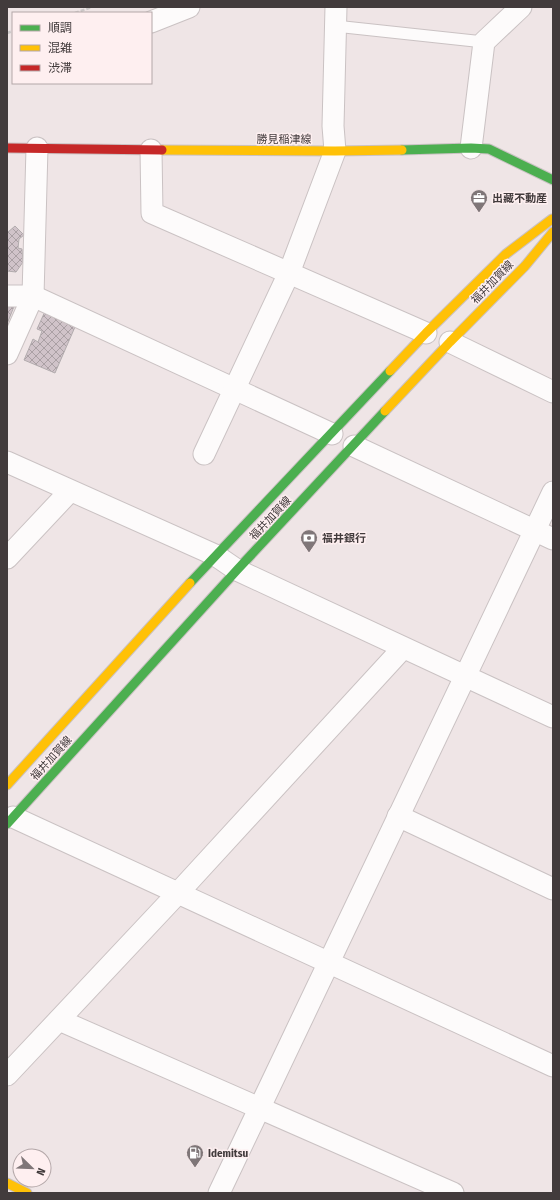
<svg xmlns="http://www.w3.org/2000/svg" width="560" height="1200" viewBox="0 0 560 1200" font-family="'Fira Sans Condensed','Noto Sans JP',sans-serif">
<style>
.building{fill:url(#building-cross-hatch);stroke:#b2acae}
.lines{fill:none;stroke-linecap:round;stroke-linejoin:round}
.lane-casing{stroke:#cac2c3;stroke-width:13}
.street-casing{stroke:#cac2c3;stroke-width:23}
.fast-casing{stroke:#cac2c3;stroke-width:11}
.slow-casing{stroke:#cac2c3;stroke-width:11}
.jam-casing{stroke:#cac2c3;stroke-width:11}
.path{stroke:#ccc8c8;stroke-width:2.5;stroke-dasharray:4 2;stroke-linecap:butt}
.lane{stroke:#fdfbfb;stroke-width:11}
.street{stroke:#fdfbfb;stroke-width:21}
.fast{stroke:#4caf50;stroke-width:9}
.slow{stroke:#ffc107;stroke-width:9}
.jam{stroke:#c62828;stroke-width:9}
.labels{text-anchor:middle;stroke-width:3;stroke-linejoin:round;paint-order:stroke}
.street-label{font-size:11px;fill:#423b3c;stroke:#feeff0}
.poi-label{font-size:11px;font-weight:bold;fill:#423b3c;stroke:#feeff0;text-anchor:start}
</style>
<defs>
<pattern id="building-cross-hatch" width="8" height="8" patternUnits="userSpaceOnUse"><rect width="8" height="8" fill="#d0c3c9"/><path d="M0 0l8 8M0 8l8-8" fill="none" stroke="#aaa0a4"/></pattern>
</defs>
<rect width="100%" height="100%" fill="#efe5e6"/>
<g class="building">
<polygon points="15,226 24,235 19,239 18,248 22,249 23,262 16,272 7,271 7,233"/>
<polygon points="7,301 15,304 7,324"/>
<polygon points="47,307 78,320 55,373 24,360 33,339 38,342 42,331 37,329"/>
</g>
<g class="lines">
<g class="lane-casing">
<polyline id="lane" points="335,26 484,42"/>
</g>
<g class="street-casing">
<g id="street">
<polyline points="151,22 189,7"/>
<polyline points="471,148 484,42 521,7"/>
<polyline points="151,150 152,213 426,333"/>
<polyline points="7,296 33,296 332,434"/>
<polyline points="450,342 553,392"/>
<polyline points="7,354 33,296 37,148"/>
<polyline points="354,446 553,539"/>
<polyline points="204,454 289,273 335,151 333,126 336,7"/>
<polyline points="7,462 215,555 237,570 553,717"/>
<polyline points="7,558 70,491"/>
<polyline points="398,816 553,889"/>
<polyline points="13,817 553,1066"/>
<polyline points="59,1020 453,1193"/>
<polyline points="7,1075 178,893 403,648"/>
<polyline points="219,1193 553,492"/>
</g>
</g>
<g class="fast-casing">
<g id="fast">
<polyline points="402,150 471,148 489,149 553,180"/>
<polyline points="190,583 390,371"/>
<polyline points="7,824 237,570 385,411"/>
</g>
</g>
<g class="slow-casing">
<g id="slow">
<polyline points="162,150 335,151 402,150"/>
<polyline points="390,371 426,333 506,254 552,219"/>
<polyline points="385,411 450,342 525,266 553,232"/>
<polyline points="7,785 190,583"/>
<polyline points="7,1183 27,1193"/>
</g>
</g>
<g class="jam-casing">
<polyline id="jam" points="7,148 162,150"/>
</g>
<g class="path">
<polyline points="75,13 92,7"/>
<polyline points="7,33 13,31"/>
</g>
<use href="#lane" class="lane"/>
<use href="#street" class="street"/>
<use href="#fast" class="fast"/>
<use href="#slow" class="slow"/>
<use href="#jam" class="jam"/>
</g>
<defs>
<g id="office-pin" transform="scale(0.9)"><path d="M0 17L-7.5 6A9.5 9.5 0 1 1 7.5 6Z" fill="#7f7678" stroke="#feeff0"/><path d="M-6-3h4V-5.5h4V-3h4V5H-6ZM-1-4.5V-3h2v-1.5ZM-6 0V1H6V0Z" fill="#fff"/></g>
<g id="bank-pin" transform="scale(0.9)"><path d="M0 17L-7.5 6A9.5 9.5 0 1 1 7.5 6Z" fill="#7f7678" stroke="#feeff0"/><path d="M-6-4H6V4H-6ZM0-2.3a2.3 2.3 0 1 0 0 4.6a2.3 2.3 0 1 0 0-4.6Z" fill="#fff"/></g>
<g id="fuel-pin" transform="scale(0.9)"><path d="M0 17L-7.5 6A9.5 9.5 0 1 1 7.5 6Z" fill="#7f7678" stroke="#feeff0"/><path d="M-5.5-6h7V0h2V4h1.3V-2.5L3-4.5l.8-.8L6-3V5H2.5V1h-1V6h-7ZM-4.2-4.7v3.2H.2V-4.7Z" fill="#fff"/></g>
</defs>
<g fill-rule="evenodd">
<use href="#office-pin" x="479" y="198"/>
<use href="#bank-pin" x="309" y="538"/>
<use href="#fuel-pin" x="195" y="1153"/>
</g>
<g class="labels">
<g class="street-label">
<text x="284" y="143">勝見稲津線</text>
<text transform="translate(492 282) rotate(-46)" y="4">福井加賀線</text>
<text transform="translate(270 518) rotate(-47)" y="4">福井加賀線</text>
<text transform="translate(51 758) rotate(-48)" y="4">福井加賀線</text>
</g>
<g class="poi-label">
<text x="492" y="202">出藏不動産</text>
<text x="322" y="542">福井銀行</text>
<text x="208" y="1157">Idemitsu</text>
</g>
</g>
<rect width="560" height="1200" fill="none" stroke="#423b3c" stroke-width="16"/>
<rect x="12" y="12" width="140" height="72" fill="#feeff0" stroke="#b3a7a8"/>
<rect x="20" y="25" width="20" height="6" fill="#4caf50" stroke="#b3a7a8"/>
<text x="48" y="32" font-size="12" fill="#423b3c">順調</text>
<rect x="20" y="45" width="20" height="6" fill="#ffc107" stroke="#b3a7a8"/>
<text x="48" y="52" font-size="12" fill="#423b3c">混雑</text>
<rect x="20" y="65" width="20" height="6" fill="#c62828" stroke="#b3a7a8"/>
<text x="48" y="72" font-size="12" fill="#423b3c">渋滞</text>
<g transform="translate(32 1168) rotate(113)"><circle r="19" fill="#feeff0" stroke="#b3a7a8"/>
<path d="M0-3L7 15L0 10L-7 15Z" fill="#7f7678"/>
<text y="-6" font-size="11" font-weight="bold" text-anchor="middle" fill="#423b3c">N</text>
</g>
</svg>
